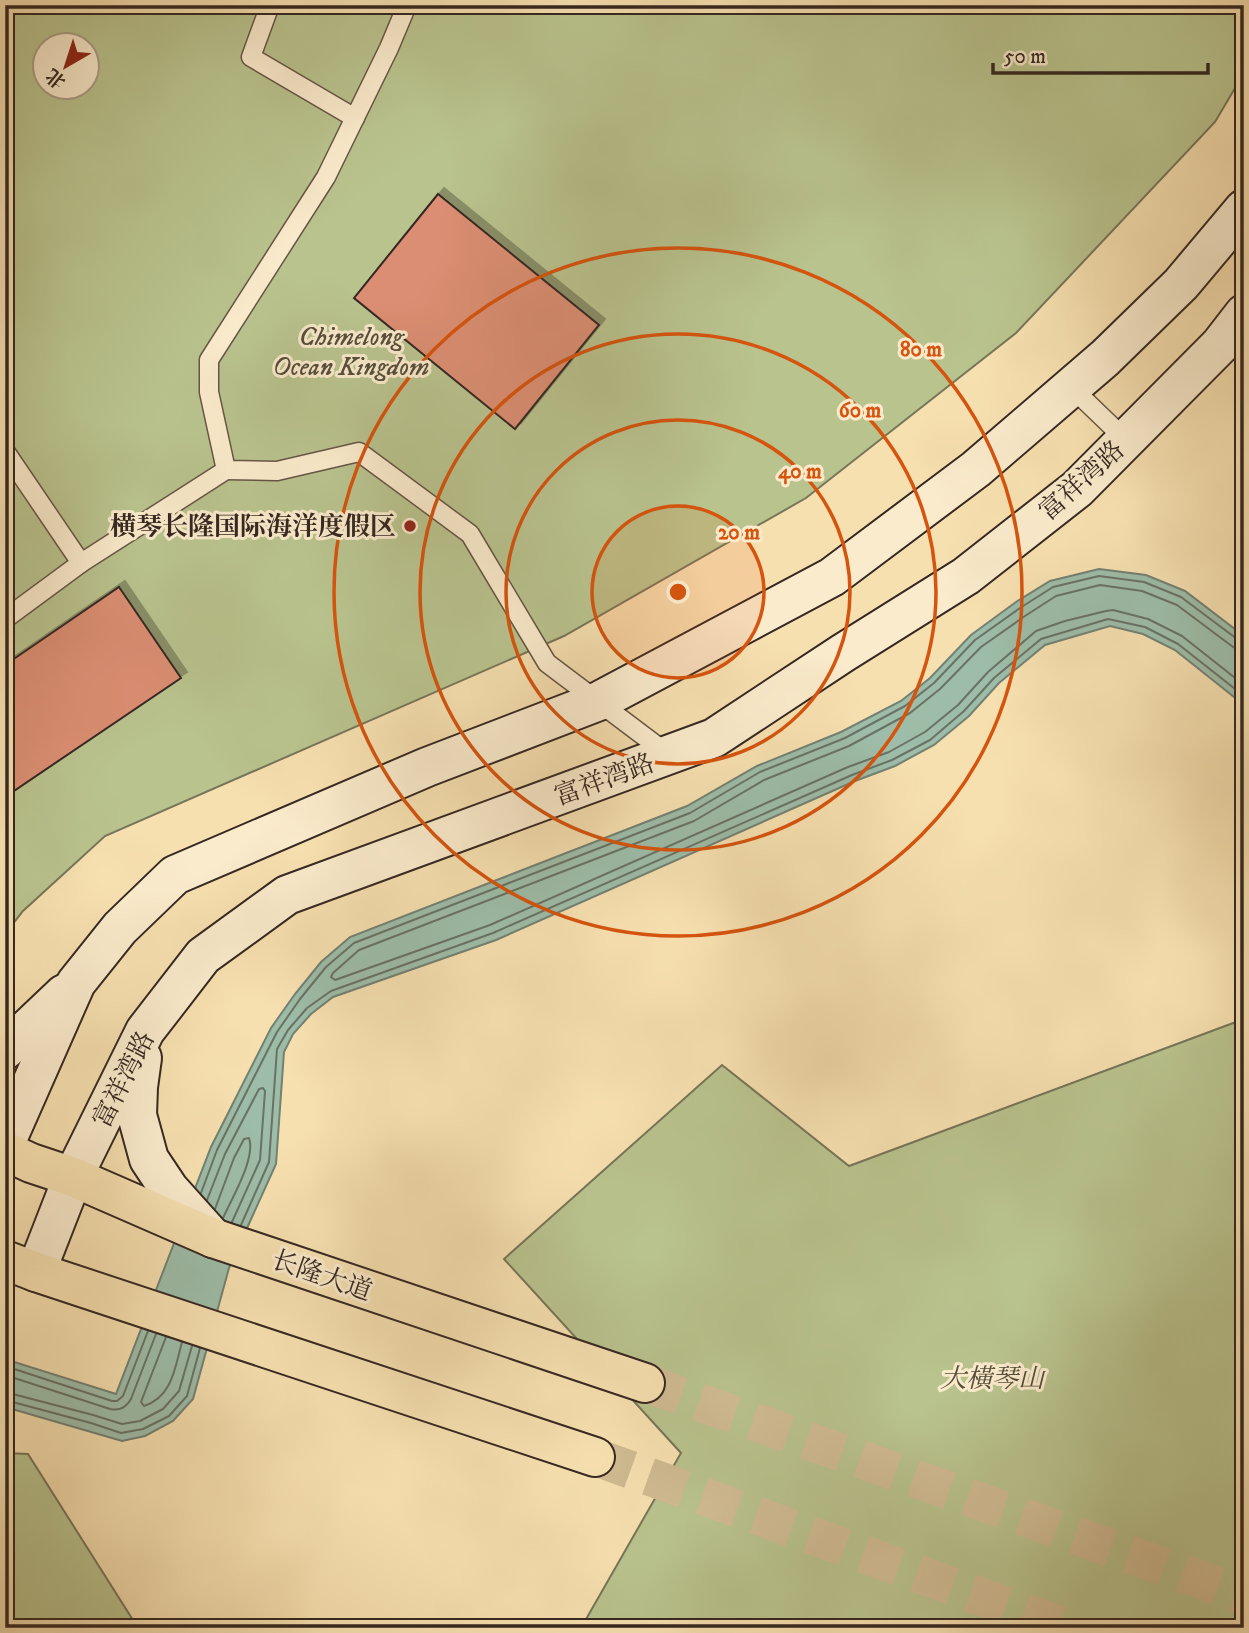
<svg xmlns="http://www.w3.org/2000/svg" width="1249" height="1633" viewBox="0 0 1249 1633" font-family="'IM FELL DW Pica','Noto Serif SC',serif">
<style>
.green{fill:#b9c38e;stroke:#777558;stroke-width:2;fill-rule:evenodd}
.water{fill:#9dbda9;stroke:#738173;stroke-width:2}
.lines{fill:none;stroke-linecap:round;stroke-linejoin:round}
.shore{stroke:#697265;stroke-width:2}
.building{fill:#db8e73;stroke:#352721;stroke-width:2;filter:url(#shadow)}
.primary-tunnel{stroke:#d0bb93;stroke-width:38;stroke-dasharray:38 19;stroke-linecap:butt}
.service-casing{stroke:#665545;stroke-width:21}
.secondary-casing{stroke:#352721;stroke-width:42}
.primary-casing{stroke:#352721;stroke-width:42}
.service{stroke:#faebcc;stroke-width:18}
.secondary{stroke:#faebcc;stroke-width:38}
.primary{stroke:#f7e0b0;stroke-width:38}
.ring{fill:none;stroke:#d6540e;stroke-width:3.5}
.poi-dot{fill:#8f2418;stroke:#faebcc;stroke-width:2.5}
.labels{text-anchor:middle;stroke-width:6;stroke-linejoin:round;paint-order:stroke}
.park-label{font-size:26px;font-style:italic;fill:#564e3c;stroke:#faebcc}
.street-label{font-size:26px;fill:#352721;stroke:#faebcc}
.poi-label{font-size:26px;font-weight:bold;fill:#352721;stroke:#faebcc;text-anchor:end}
.centre{fill:#d6540e;stroke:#faebcc;stroke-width:3.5}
.ring-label{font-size:21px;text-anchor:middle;font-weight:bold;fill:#d6540e;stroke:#faebcc;stroke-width:6;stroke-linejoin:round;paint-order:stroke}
</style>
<defs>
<filter id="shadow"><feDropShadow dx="6" dy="-6" stdDeviation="0" flood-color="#0004"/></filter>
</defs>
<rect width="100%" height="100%" fill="#f7e0b0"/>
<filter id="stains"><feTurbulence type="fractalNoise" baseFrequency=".00286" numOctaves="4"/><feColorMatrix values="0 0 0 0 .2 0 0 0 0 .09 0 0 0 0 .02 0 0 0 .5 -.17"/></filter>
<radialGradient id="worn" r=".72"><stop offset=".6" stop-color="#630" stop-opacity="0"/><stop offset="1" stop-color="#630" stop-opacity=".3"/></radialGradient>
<g class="green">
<path d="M5 5H1244V73L1215 122 1016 333 806 498 564 636 105 836 23 911 5 934ZM46 46H88V88H46Z"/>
<polygon points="1244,1019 1244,1628 581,1628 681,1453 504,1259 722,1065 849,1166"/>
<polygon points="5,1453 28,1454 138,1628 5,1628"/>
</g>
<polygon class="water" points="1099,569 1146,575 1185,591 1244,636 1244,705 1175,650 1143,634 1110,626 1045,645 999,683 969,716 934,745 895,766 855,781 496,940 333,997 311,1014 293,1034 284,1052 276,1164 229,1268 193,1399 173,1421 145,1436 122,1441 5,1407 5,1359 116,1394 211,1147 271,1028 295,994 321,962 350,937 687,806 757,766 841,732 901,701 930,678 971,635 1016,602 1050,581"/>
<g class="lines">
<g class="shore">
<polyline points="1244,650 1233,647 1177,605 1142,591 1100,585 1056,596 1025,616 981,647 940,689 910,713 849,746 764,780 694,821 359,950 333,973 331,977 335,980 490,925 848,767 889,752 925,732 958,705 988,672 1036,631 1065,621 1106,611 1113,610 1148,619 1182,636 1244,685"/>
<polyline points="201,1193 217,1150 277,1032 300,999 326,967 354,943 690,813 760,772 845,738 905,706 934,683 975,640 1020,608 1053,587 1099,576 1144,582 1181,597 1237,639 1244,641"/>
<polyline points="207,1200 225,1154 259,1089 263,1088 265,1091 260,1160 232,1222"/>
<path d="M215 1209 234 1158 244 1139 249 1138C256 1158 232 1198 223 1218"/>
<polyline points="241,1225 269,1162 277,1049 288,1030 307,1008 331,991 493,933 852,775 892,760 930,740 964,711 994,678 1041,639 1108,619 1145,627 1178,644 1244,696"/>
<path d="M166 1337 141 1402 144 1406C172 1397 175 1368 182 1342"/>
<polyline points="5,1366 112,1401 117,1401 123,1396 148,1331"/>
<path d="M5 1375 110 1409C119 1411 126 1408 131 1399L156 1334"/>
<polyline points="5,1392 93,1415 122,1424 140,1421 163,1409 179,1391 192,1346"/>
<polyline points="5,1400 91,1423 121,1433 143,1429 169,1416 187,1396 200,1348"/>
</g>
</g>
<g class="building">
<polygon points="438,194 599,325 515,429 354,298"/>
<polygon points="119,587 181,678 5,797 5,665"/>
</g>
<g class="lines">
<g class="primary-tunnel">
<polyline points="645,1383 1244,1595"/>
<polyline points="595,1457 1068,1628"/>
</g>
<g class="service-casing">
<g id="service">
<polyline points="270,5 251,57 355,118"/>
<polyline points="407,5 389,48 326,177 209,360 209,392 226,470 277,471 359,452 470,534 547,663 669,755"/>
<polyline points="1071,387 1126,440"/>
<polyline points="5,451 81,563 226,470"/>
<polyline points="5,619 81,563"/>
</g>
</g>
<g class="secondary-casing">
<g id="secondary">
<polyline points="5,1050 64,994"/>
<polyline points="142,1058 138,1087 137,1115 149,1159 169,1189 213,1238"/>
<polyline points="5,1144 76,983 120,928 175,875 427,767 599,701 832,577 976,469 1105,358 1181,284 1244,209"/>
<polyline points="36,1272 73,1177 145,1031 203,956 287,895 714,738 843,653 966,576 1077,489 1220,345 1244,314"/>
</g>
</g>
<g class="primary-casing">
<g id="primary">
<polyline points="5,1151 31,1163 73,1177 213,1238 645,1383"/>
<polyline points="5,1260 36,1272 595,1457"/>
</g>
</g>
<use href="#service" class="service"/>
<use href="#secondary" class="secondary"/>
<use href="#primary" class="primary"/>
</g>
<circle cx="678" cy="592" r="86" fill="#d6540e" fill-opacity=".12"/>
<g class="ring">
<circle cx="678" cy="592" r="86"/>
<circle cx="678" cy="592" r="172"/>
<circle cx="678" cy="592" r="258"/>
<circle cx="678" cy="592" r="344"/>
</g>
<circle class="poi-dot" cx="410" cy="526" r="7"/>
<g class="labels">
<g class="park-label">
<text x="351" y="345">Chimelong<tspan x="351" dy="30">Ocean Kingdom</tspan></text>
<text x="992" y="1387">大橫琴山</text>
</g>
<g class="street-label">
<text transform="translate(1081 480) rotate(-42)" y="9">富祥湾路</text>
<text transform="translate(604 779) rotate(-20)" y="9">富祥湾路</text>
<text transform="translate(123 1079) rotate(-63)" y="9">富祥湾路</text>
<text transform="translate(322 1275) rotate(19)" y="9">长隆大道</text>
</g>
<g class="poi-label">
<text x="396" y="535">横琴长隆国际海洋度假区</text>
</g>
</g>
<circle cx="678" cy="592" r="10" class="centre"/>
<g class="ring-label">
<text x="921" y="356">80 m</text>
<text x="860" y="417">60 m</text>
<text x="800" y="478">40 m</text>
<text x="739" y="539">20 m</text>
</g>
<rect width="1249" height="1633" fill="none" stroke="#f7e0b0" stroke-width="28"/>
<rect x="7" y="7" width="1235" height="1619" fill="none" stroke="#352721" stroke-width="3.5"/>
<rect x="14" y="14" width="1221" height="1605" fill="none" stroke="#352721" stroke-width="2"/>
<g transform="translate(66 66) rotate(219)"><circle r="33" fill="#faebcc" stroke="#ab9d88" stroke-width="2"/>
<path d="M0-5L12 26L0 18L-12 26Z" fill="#8f2418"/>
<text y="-10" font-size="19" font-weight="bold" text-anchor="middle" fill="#352721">北</text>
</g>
<path d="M993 63v10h215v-10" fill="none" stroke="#352721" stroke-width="3.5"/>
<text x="1004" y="63" font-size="21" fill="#352721" stroke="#faebcc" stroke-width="5" paint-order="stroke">50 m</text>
<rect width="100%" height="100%" filter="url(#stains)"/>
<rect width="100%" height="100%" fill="url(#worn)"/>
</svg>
